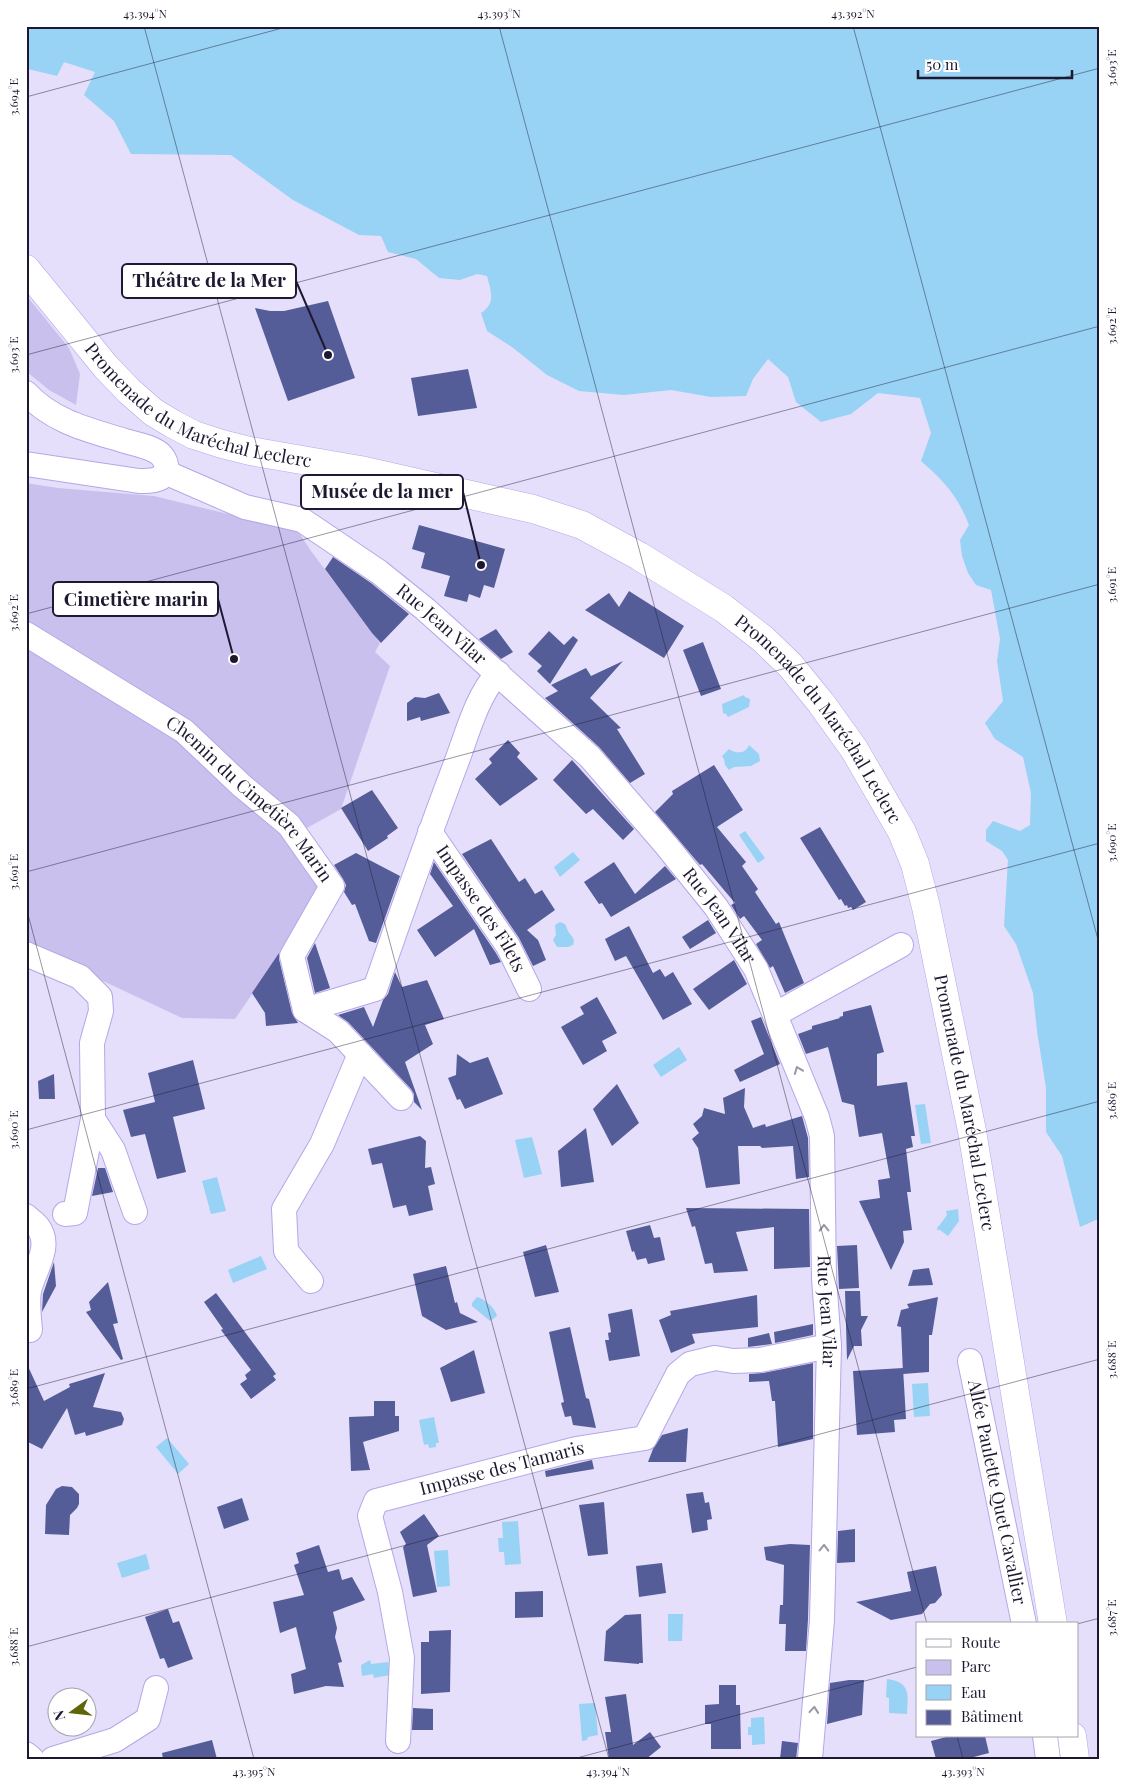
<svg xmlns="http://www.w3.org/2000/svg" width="1126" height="1785" viewBox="0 0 1126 1785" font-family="'Playfair Display',serif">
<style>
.green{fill:#cac0ed}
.water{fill:#98d2f5}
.building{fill:#545d98}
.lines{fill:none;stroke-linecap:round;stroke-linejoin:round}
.minor-casing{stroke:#b6a6e8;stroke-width:26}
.major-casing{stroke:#b6a6e8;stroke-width:29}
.minor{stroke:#fff;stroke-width:24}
.major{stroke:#fff;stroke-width:28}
.oneway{stroke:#9a97a2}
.ticks{fill:none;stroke:#1f1831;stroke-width:1;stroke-opacity:0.45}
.labels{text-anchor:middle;stroke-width:5;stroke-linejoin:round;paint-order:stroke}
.street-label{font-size:18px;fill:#1f1831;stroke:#fff}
.leader{fill:none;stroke:#1f1831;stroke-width:2}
.callout-dot{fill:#1f1831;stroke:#fff;stroke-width:2}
.callout{fill:#fff;stroke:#1f1831;stroke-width:2}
.callout-label{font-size:19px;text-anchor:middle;font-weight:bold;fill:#1f1831}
.neatline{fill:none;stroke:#1f1831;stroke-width:2}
.ticks-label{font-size:12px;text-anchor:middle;fill:#1f1831}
</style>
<rect width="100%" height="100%" fill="#e5dffb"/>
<g class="green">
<polygon points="26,295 69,348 80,374 76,405 49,390 26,371"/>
<polygon points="26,483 58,488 154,496 298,531 311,551 380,643 375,652 390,666 341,809 307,828 289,811 245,776 198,728 26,624"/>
<polygon points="26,645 173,736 287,833 325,887 235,1019 182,1018 26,945"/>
</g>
<g class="water">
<path d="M26 26H1100V1220L1098 1219 1080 1227 1062 1156 1046 1132V1088L1037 1031 1033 993 1016 944 1004 926 1008 860 1002 851 986 841V830L993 821 1020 831 1030 825 1031 793 1023 757 995 739 985 723 1003 701 997 661 1000 639 991 590 976 585 968 573 962 556 960 540 969 525C957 495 945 482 921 461L931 433 920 398 878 393 851 414 821 422 796 402 788 377 768 359 753 379 746 396 711 397 671 390 624 395 579 391 547 375 512 347 487 331 481 313C496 304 491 291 487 276L477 274 460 280 439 278 416 259 388 252 381 236 359 235 293 200 231 155 131 154 114 121 84 95 95 72 64 62 57 76 28 69 26 71Z"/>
<polygon points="744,695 745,697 750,699 749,707 728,717 726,714 723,713 722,704"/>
<path d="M749 745 759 754 760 761 751 766 734 767 729 770 725 765 724 759 722 756 729 749C736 754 746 754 749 745Z"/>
<polygon points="745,831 765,858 758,863 739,835"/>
<polygon points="573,852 580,860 560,877 554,867"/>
<path d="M560 922 565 924C566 926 567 929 568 931 570 936 576 937 573 945L568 947H557L553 940 556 935 555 925Z"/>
<polygon points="679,1047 687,1060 661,1077 653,1065"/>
<polygon points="925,1104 931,1143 921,1144 915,1105"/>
<polygon points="532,1137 542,1174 524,1178 515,1140"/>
<polygon points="217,1177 226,1211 211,1214 202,1181"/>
<polygon points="958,1209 959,1221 948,1236 940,1230 937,1230 938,1226 939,1226 947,1215 946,1211"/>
<polygon points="261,1256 267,1269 233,1283 228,1270"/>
<path d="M477 1297C485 1299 495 1308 497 1316L490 1321 472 1306V1303Z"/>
<polygon points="928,1383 930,1416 914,1417 912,1384"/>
<polygon points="434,1417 439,1443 436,1443 436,1447 429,1448 428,1444 424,1445 419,1420"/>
<polygon points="167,1438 189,1464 178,1474 156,1447"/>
<polygon points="518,1521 521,1564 505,1565 504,1552 499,1552 498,1538 503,1538 502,1522"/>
<polygon points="448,1550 450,1586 437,1587 434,1551"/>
<polygon points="146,1554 150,1569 122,1578 117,1563"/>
<polygon points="668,1614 683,1614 682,1641 668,1641"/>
<polygon points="370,1660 371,1664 388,1662 390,1675 374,1678 373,1674 362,1676 361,1665"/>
<path d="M887 1679C911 1682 908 1695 907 1714L889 1713V1698L886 1697Z"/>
<polygon points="595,1703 598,1735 588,1737 587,1740 582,1741 579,1704"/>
<polygon points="764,1717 765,1744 752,1745 752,1735 748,1735 748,1727 751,1727 751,1718"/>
</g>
<g class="building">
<polygon points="328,301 355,378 288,401 255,308 270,311 284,311"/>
<polygon points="468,369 477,408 418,416 411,378"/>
<polygon points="419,525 505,549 494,588 484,585 480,598 469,594 467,602 444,596 450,576 421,568 425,553 412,549"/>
<polygon points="333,557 371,583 409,614 381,643 372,633 325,569"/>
<polygon points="629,591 684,626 664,658 585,610 609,593 619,607"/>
<polygon points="496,629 513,652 501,659 479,639"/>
<polygon points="549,631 564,645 573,636 578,640 550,684 537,671 542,666 528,654"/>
<polygon points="703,642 721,689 701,696 683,650"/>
<polygon points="623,661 590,698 621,728 617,729 645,774 630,783 599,747 545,698 558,691 551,685 586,668 591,676"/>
<polygon points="439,693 450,713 421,721 420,717 407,721 407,703 415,697 425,698"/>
<polygon points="508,740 520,753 517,757 538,779 500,806 475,779 492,763 489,759"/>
<polygon points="572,760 634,829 623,840 593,809 586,814 553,780"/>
<polygon points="714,765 743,810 717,827 746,862 742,866 758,889 755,892 776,924 779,922 804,983 785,993 773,966 770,968 756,944 762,940 744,916 740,919 731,905 735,903 702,864 700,865 655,812 673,794 672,791"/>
<polygon points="372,790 398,828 387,836 388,838 368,851 341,808"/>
<polygon points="820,827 866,902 853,910 851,907 848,908 847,905 845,906 841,899 839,900 800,838"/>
<polygon points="491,839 519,882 525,878 535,894 542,890 555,910 527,930 538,940 546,960 533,966 519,938 462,854"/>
<polygon points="356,853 400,876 376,943 369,941 355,904 352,905 344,892 346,885 343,879 334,865"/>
<polygon points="434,862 496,953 501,962 490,965 474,929 435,957 417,930 453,906 430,874"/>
<polygon points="614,862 635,894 665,866 676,879 611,917 602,903 599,904 584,882"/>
<polygon points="708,920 716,933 690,949 682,937"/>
<polygon points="629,926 653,973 660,969 665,977 673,972 692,1004 663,1020 626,956 615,961 605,939"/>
<polygon points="315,943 330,988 315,993 307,958"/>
<polygon points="279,953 279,959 292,1013 298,1023 266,1026 265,1013 252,993"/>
<polygon points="734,960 747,984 709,1010 693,989"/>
<polygon points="395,972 402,987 427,980 444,1019 425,1025 433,1044 405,1062 422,1110 414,1102 414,1094 411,1089 348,1022 338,1015 364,1007 373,1027 383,1000 388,994"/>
<polygon points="597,997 617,1033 602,1041 607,1051 583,1065 561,1027 584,1014 580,1007"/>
<polygon points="871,1005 884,1052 877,1054 877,1086 907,1082 915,1136 911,1136 913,1147 906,1149 911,1192 907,1192 912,1230 903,1231 904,1242 891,1270 859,1201 880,1198 878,1180 890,1178 882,1133 859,1137 854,1105 842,1102 828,1047 806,1054 798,1034 812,1029 812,1026 840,1018 839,1017 843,1016 843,1012"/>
<polygon points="761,1017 780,1064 740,1082 734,1070 764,1054 751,1021"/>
<polygon points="457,1054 470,1063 488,1057 503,1094 465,1109 460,1099 457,1100 448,1078 456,1075"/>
<polygon points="193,1060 205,1109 173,1117 186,1172 157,1179 145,1134 131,1137 123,1110 155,1102 148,1073"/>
<polygon points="54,1074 55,1099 39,1099 38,1081"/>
<polygon points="617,1084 639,1123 612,1146 593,1109"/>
<polygon points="745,1088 744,1107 753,1128 765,1124 766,1127 802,1116 808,1138 809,1177 796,1179 793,1146 762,1148 760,1146 738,1146 740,1184 706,1188 698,1148 692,1139 699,1133 693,1124 702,1116 704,1108 725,1114 723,1098"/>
<polygon points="586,1128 594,1182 561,1187 558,1151"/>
<polygon points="420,1136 426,1141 425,1168 431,1167 435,1184 428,1186 433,1210 409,1216 406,1205 393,1208 382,1163 372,1165 368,1149"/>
<polygon points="98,1168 105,1168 113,1192 92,1196"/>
<polygon points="686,1208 809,1209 810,1267 774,1269 774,1227 736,1232 748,1271 714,1273 712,1263 705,1264 695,1226 692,1227"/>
<polygon points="650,1225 654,1238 660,1237 665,1260 648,1264 646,1258 637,1260 634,1251 632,1252 626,1231"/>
<polygon points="546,1245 559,1292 535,1297 523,1252"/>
<polygon points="857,1245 859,1288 839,1289 837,1246"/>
<polygon points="54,1262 56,1286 42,1312 43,1294"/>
<polygon points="446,1266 455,1303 457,1302 460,1313 478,1322 446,1330 422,1316 413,1274"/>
<polygon points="929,1268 933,1285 908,1286 913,1270"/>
<polygon points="108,1282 118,1323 113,1324 123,1359 121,1360 86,1312 91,1310 89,1302"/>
<polygon points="845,1291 860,1291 861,1316 868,1316 861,1330 862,1346 854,1346 847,1360"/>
<polygon points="216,1293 276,1374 273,1376 276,1380 251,1399 240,1384 247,1379 245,1375 251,1370 221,1330 223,1329 204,1302"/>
<polygon points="757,1295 758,1327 692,1334 695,1343 671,1353 659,1320 671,1315 670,1311"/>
<polygon points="938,1297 932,1335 929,1335 929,1372 903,1374 901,1327 897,1326 901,1310 909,1308 907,1304"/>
<polygon points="632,1309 640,1356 609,1361 605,1340 609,1340 608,1333 611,1332 608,1314"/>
<polygon points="813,1324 813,1335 775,1343 774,1332"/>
<polygon points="570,1327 586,1398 589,1399 596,1428 573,1425 571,1416 565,1417 561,1403 564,1402 549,1332"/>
<polygon points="769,1333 772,1344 748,1347 748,1338"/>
<polygon points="474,1350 485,1393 451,1402 440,1368"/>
<polygon points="26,1362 44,1401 70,1387 69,1384 105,1373 93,1407 121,1412 124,1419 122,1425 93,1434 86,1436 85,1432 75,1435 67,1408 42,1449 26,1441"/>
<polygon points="813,1363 813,1439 778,1447 775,1401 772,1401 769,1381 749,1382 749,1374 763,1373"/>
<polygon points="903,1368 906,1419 894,1420 895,1432 857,1435 853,1371"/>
<polygon points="374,1401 395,1401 395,1416 399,1416 399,1431 363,1442 370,1470 351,1471 349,1417 374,1416"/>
<polygon points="688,1428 686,1462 648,1462 653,1449 662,1435"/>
<polygon points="592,1460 594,1469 546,1477 545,1471"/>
<polygon points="62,1486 72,1487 79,1494 79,1504 77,1508 70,1515 69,1535 45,1534 46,1505 56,1489"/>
<polygon points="703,1492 705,1503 709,1502 712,1519 707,1520 708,1530 692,1533 686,1494"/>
<polygon points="242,1498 249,1520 224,1529 217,1507"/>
<polygon points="604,1502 608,1554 588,1556 579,1505"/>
<polygon points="424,1514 439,1536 427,1545 437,1592 413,1597 403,1547 406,1544 400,1532"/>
<polygon points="855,1529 855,1562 837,1563 838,1531"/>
<polygon points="790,1544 810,1545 808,1619 806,1651 785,1651 786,1624 779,1624 780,1605 783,1605 784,1565 766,1560 764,1547"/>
<polygon points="319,1545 328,1572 339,1569 342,1580 352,1577 365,1600 333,1612 337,1628 335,1637 342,1662 338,1663 344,1687 326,1686 294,1694 291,1674 306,1669 296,1627 280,1633 273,1602 304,1595 294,1565 299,1563 296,1553"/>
<polygon points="662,1563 666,1593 639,1597 636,1566"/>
<polygon points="936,1566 942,1595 935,1603 930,1604 922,1614 891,1620 856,1602 911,1591 907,1572"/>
<polygon points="543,1591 543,1617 515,1618 515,1592"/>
<polygon points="168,1609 173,1623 179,1621 193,1659 168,1668 164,1658 160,1659 145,1617"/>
<polygon points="641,1614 643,1663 639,1663 639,1664 604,1661 606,1631 625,1615"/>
<polygon points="451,1630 450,1692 421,1694 421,1642 429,1642 429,1631"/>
<polygon points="849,1680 864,1680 862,1715 827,1724 830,1683"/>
<polygon points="719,1685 736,1685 736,1705 740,1705 741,1749 711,1749 711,1724 705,1724 705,1705 719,1704"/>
<polygon points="626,1694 633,1745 650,1732 661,1747 646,1759 609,1759 605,1732 611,1732 605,1697"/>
<polygon points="413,1708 433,1709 433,1730 412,1730"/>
<polygon points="950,1736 985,1736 989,1753 966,1759 936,1759 931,1741"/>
<polygon points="212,1740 217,1759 163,1759 162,1753"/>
<polygon points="782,1741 798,1743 796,1759 780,1759"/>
</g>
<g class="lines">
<g class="minor-casing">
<g id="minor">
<path d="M26 393C53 422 89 430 125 441 136 444 153 447 161 455 166 460 167 466 167 473"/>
<path d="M26 464 139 481C151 481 159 481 167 473"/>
<path id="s1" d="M167 473 245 507 302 520 379 572 425 609 590 757 666 845 716 907 756 969 817 1117 822 1136 824 1278 829 1346 822 1620 810 1759"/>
<path id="s2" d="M26 634 184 731 241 785 289 825 332 886 292 956 305 1010 375 989C401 914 427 840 455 766 467 735 476 697 498 673"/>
<path id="s3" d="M430 832 508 946 529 989"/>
<polyline points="26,954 80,977 100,997 101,1011 92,1043 93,1119 75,1213 65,1214"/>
<polyline points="305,1010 338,1031 401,1098"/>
<polyline points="776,1014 901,945"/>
<polyline points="93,1119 113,1150 135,1212"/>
<path d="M26 1216C30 1220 35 1223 38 1227 53 1247 33 1271 29 1291 27 1303 29 1317 30 1330"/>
<polyline points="311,1281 286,1251 284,1209 322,1144 360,1054"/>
<path id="s4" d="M970 1361 1024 1624"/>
<polyline points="1045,1736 1048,1759"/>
<path id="s5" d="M398 1741 402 1658 390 1592 370 1516 376 1501 576 1449 645 1438 678 1374 690 1364 715 1358 733 1361 760 1360 829 1346"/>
<polyline points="26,1754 32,1759"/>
<polyline points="53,1759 115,1740 148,1719 156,1688"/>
</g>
</g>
<g class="major-casing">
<g id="major">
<path id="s6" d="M26 269 106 367 129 391 153 412 173 424 194 435 222 444 250 451 360 470 533 509 582 525 639 556 723 608 763 639 790 665 821 703 854 749 902 832 915 864 926 907 972 1131 1053 1624"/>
<polyline points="1072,1736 1075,1759"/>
</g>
</g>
<use href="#minor" class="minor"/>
<use href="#major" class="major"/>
</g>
<defs><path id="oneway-chevron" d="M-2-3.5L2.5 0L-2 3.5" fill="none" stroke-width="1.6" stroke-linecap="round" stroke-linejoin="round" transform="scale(1.25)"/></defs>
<g class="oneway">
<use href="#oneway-chevron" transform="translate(798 1070) rotate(-112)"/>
<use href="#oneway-chevron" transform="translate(824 1228) rotate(-91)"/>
<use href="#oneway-chevron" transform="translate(824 1548) rotate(-89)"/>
<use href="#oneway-chevron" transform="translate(814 1710) rotate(-85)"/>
</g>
<path class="ticks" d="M144 26 609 1759M499 26 927 1624M853 26 1100 947M26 97 290 26M26 355 1100 68M26 614 1100 326M26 872 1100 584M26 907 254 1759M26 1130 1100 843M26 1389 1100 1101M1077 1624 1100 1618M26 1647 1100 1359M957 1736 963 1759M573 1759 917 1667"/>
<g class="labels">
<g class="street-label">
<text dy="6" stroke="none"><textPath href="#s6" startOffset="229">Promenade du Maréchal Leclerc</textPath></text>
<text dy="6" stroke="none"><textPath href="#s1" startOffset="318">Rue Jean Vilar</textPath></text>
<text dy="6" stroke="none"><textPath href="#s6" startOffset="949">Promenade du Maréchal Leclerc</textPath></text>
<text dy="6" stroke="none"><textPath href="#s2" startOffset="280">Chemin du Cimetière Marin</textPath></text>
<text dy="6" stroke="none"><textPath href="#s3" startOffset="92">Impasse des Filets</textPath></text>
<text dy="6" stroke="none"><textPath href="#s1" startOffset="722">Rue Jean Vilar</textPath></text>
<text dy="6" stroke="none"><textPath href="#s6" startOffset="1369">Promenade du Maréchal Leclerc</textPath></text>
<text dy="6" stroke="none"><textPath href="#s1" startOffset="1142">Rue Jean Vilar</textPath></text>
<text dy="6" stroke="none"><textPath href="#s5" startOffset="375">Impasse des Tamaris</textPath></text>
<text dy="6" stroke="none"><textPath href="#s4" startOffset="134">Allée Paulette Quet Cavallier</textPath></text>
</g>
</g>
<path class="leader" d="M328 355L296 281M481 565L463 492M234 659L218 599"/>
<g class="callout-dot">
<circle cx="328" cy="355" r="5"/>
<circle cx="481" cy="565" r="5"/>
<circle cx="234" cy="659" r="5"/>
</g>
<g class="callout">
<rect x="122" y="264" width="174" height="34" rx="5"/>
<rect x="301" y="475" width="162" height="34" rx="5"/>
<rect x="53" y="582" width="165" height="34" rx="5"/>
</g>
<g class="callout-label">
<text x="209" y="287">Théâtre de la Mer</text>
<text x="382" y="498">Musée de la mer</text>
<text x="136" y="606">Cimetière marin</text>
</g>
<rect width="1126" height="1785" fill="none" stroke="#ffffff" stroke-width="55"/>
<rect x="916" y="1622" width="162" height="115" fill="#ffffff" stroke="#a5a3ad"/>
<rect x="926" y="1639" width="25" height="8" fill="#ffffff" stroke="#a5a3ad"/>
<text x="961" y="1648" font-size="15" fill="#1f1831">Route</text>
<rect x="926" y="1660" width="25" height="15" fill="#cac0ed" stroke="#a5a3ad"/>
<text x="961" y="1672" font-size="15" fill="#1f1831">Parc</text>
<rect x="926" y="1685" width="25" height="15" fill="#98d2f5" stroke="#a5a3ad"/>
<text x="961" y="1698" font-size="15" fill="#1f1831">Eau</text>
<rect x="926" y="1710" width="25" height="15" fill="#545d98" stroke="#a5a3ad"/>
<text x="961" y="1722" font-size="15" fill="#1f1831">Bâtiment</text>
<g transform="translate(72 1712) rotate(255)"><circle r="24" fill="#ffffff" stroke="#a5a3ad"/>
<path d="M0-4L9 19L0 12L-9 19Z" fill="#5e6607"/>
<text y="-8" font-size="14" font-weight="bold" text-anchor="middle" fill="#1f1831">N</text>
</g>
<path d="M918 70v8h154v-8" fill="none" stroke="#1f1831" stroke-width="2.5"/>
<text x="926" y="70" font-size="15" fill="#1f1831" stroke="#ffffff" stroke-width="4" paint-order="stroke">50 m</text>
<rect x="28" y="28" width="1070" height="1730" class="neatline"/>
<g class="ticks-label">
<text x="145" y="18">43.394°N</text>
<text x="499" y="18">43.393°N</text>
<text x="853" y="18">43.392°N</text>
<text transform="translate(1112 68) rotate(-90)" y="4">3.693°E</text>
<text transform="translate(14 97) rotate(-90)" y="4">3.694°E</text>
<text transform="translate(1112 326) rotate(-90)" y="4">3.692°E</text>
<text transform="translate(14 355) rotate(-90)" y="4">3.693°E</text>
<text transform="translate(1112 585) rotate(-90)" y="4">3.691°E</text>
<text transform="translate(14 613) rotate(-90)" y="4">3.692°E</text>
<text transform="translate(1112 843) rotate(-90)" y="4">3.690°E</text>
<text transform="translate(14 872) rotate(-90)" y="4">3.691°E</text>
<text transform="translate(1112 1101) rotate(-90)" y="4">3.689°E</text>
<text transform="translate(14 1130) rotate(-90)" y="4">3.690°E</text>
<text transform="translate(1112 1360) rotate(-90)" y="4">3.688°E</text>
<text transform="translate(14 1388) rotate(-90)" y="4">3.689°E</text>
<text transform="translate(1112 1618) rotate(-90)" y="4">3.687°E</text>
<text transform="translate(14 1647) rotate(-90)" y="4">3.688°E</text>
<text x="254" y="1776">43.395°N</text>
<text x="608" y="1776">43.394°N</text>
<text x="963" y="1776">43.393°N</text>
</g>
</svg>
